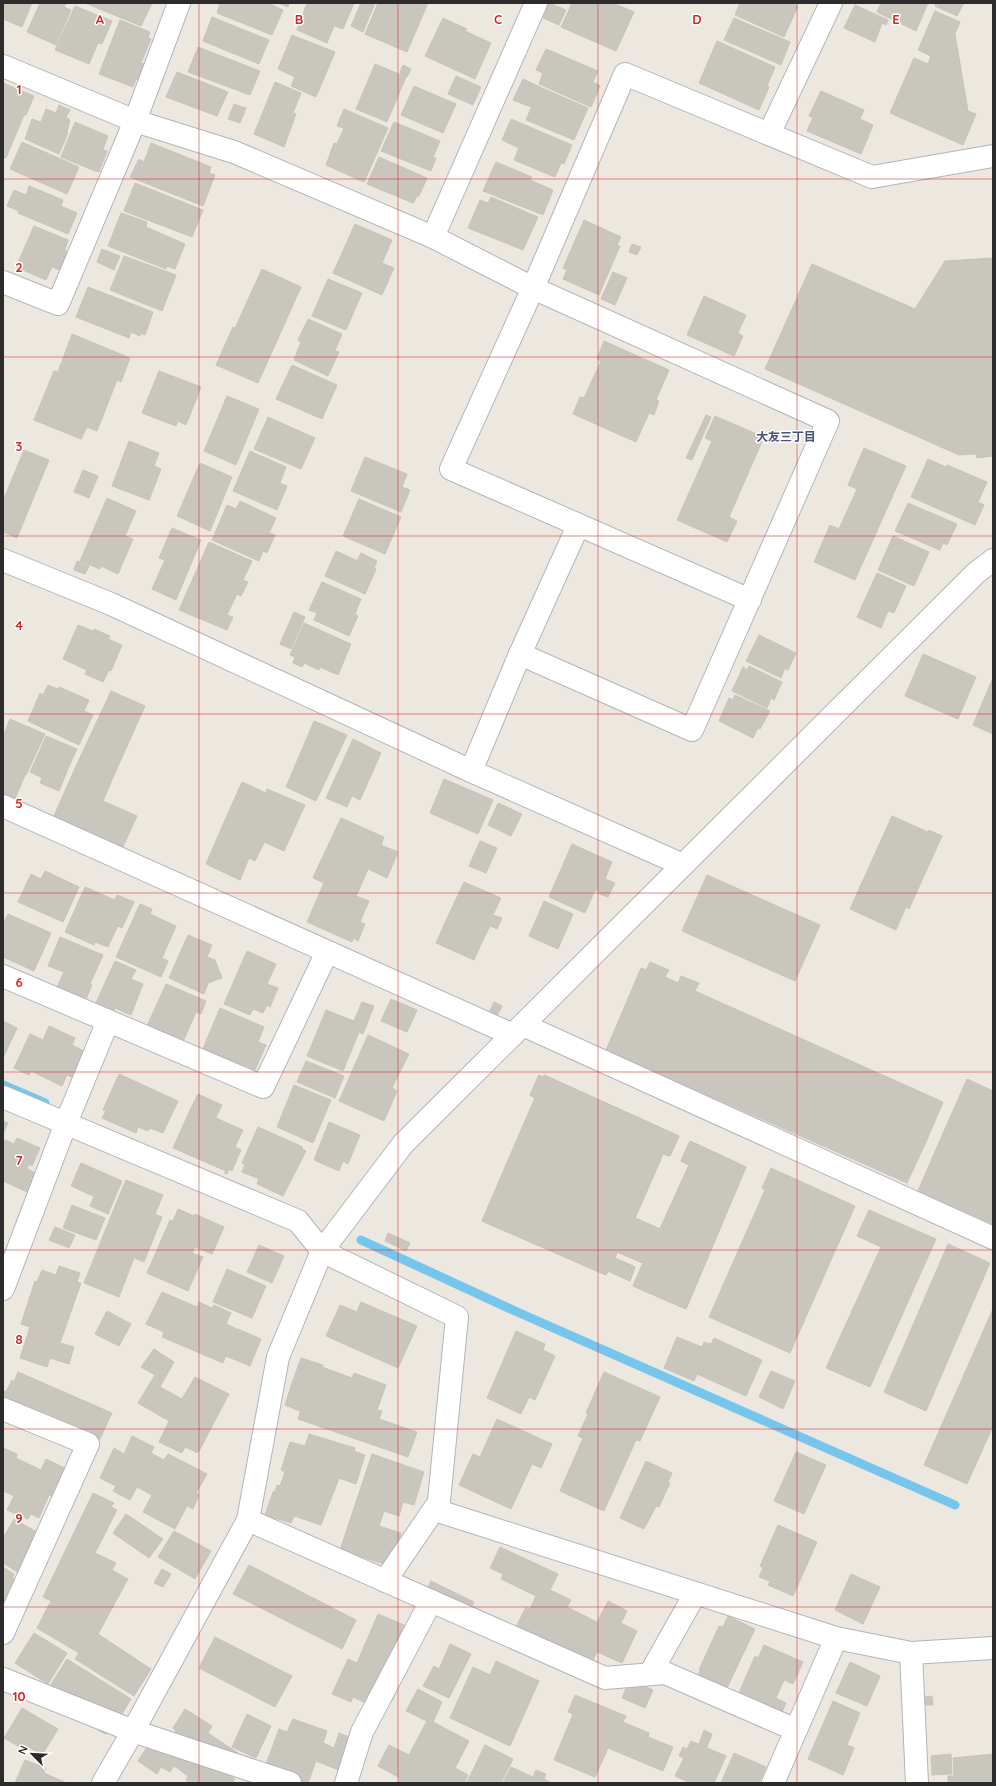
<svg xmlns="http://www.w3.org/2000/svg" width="996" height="1786" viewBox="0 0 996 1786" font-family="Quicksand,'Noto Sans JP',sans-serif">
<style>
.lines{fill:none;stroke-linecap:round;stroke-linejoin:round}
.stream{stroke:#75c5ec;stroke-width:9}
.building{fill:#c9c6bd;stroke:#c9c4b9;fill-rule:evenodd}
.minor-casing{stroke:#b2b4bf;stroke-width:24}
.minor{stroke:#fff;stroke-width:22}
.grid{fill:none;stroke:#d62828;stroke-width:1;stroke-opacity:0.55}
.labels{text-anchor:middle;stroke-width:3;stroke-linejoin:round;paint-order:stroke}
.neighbourhood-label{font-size:12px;font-weight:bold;fill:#4d527d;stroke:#fff}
.grid-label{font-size:13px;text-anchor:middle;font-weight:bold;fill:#d62828;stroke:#fff;stroke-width:3;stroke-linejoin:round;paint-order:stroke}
</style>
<rect width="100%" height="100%" fill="#ede8df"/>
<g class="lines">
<g class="stream">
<polyline points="3,1085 45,1103"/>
<polyline points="361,1240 515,1311 955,1505"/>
</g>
</g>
<g class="building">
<polygon points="3,3 32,3 22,27 3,19"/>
<polygon points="40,3 66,3 64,7 71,10 56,45 27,32"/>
<polygon points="85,3 152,3 141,26"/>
<polygon points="220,3 268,3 283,10 272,35 217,13"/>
<polygon points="278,3 289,3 288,7"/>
<polygon points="307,3 354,3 343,29 334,26 327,43 297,30"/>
<polygon points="361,3 375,3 363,32 351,26"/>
<polygon points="378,3 428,3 407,52 365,34"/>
<polygon points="549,3 566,10 559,25 543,18"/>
<polygon points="572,3 613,3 634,12 616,51 561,27"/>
<polygon points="740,3 792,3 798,6 784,37 735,15"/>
<polygon points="881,3 928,3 916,31 877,12"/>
<polygon points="936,3 964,3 957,16 935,6"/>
<polygon points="855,5 888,20 886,25 882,23 875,42 844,28"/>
<polygon points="75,6 112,21 102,44 98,43 89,64 55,50"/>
<polygon points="935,11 960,22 955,34 968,111 976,114 963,145 890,113 914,58 928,64 931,56 918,50"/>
<polygon points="212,17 269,40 259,64 203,41"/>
<polygon points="443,18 467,29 465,31 491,43 475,79 425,56"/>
<polygon points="734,18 790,42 781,65 724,40"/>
<polygon points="120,20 150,32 148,38 151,39 141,63 147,65 141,81 136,79 133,87 99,74"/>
<polygon points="292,35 335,52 316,97 291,86 295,77 278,69"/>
<polygon points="717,41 775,67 767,86 769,87 759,110 699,83"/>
<polygon points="198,47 260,71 250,95 188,72"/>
<polygon points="546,49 598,71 593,82 600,86 591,107 539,84 543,73 536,70"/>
<polygon points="375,64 406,77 387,122 356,109"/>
<polygon points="403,65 411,69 407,77 400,73"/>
<polygon points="177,72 228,92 217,116 166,97"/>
<polygon points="456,76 481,87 473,105 448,94"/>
<polygon points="523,79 540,87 531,107 513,100"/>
<polygon points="275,82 301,93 293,113 296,114 284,147 254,134"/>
<polygon points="3,83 34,96 26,115 24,115 6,158 3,158"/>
<polygon points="414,86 456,104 443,133 401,115"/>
<polygon points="540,87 588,108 574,140 526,120"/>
<polygon points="821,91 864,110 860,119 873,125 861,154 807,131 813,117 809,116"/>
<polygon points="234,104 246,108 240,123 228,119"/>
<polygon points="59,105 70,110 66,117 70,120 67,132 68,133 59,154 25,139 32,119 41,122 46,109 56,113"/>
<polygon points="344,109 388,128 364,182 326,165 334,143 337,144 344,128 337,126"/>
<polygon points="511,119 572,145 564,164 561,163 555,177 514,160 519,148 502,140"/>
<polygon points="75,122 108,136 95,171 61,157"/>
<polygon points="394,122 440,141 433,157 436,158 431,171 381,151"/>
<polygon points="22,142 79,167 67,194 10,169"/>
<polygon points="151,143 211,167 209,173 215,175 203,206 130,177 139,159 144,162"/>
<polygon points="103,150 107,151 99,172 95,171"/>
<polygon points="379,157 427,178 419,196 417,196 413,203 367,184"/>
<polygon points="496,162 532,177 530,180 553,190 543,215 483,191"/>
<polygon points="135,183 203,210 192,237 124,211"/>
<polygon points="29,186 63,200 61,206 77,213 68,234 18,213 19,211 7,206 14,190 26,195"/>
<polygon points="491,197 538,217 523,250 468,228 480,200 488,203"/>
<polygon points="121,213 147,222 146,227 185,244 175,269 167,266 166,269 108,246"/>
<polygon points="584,220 621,237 617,245 620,246 599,295 563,279 567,270 563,268"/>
<polygon points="355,224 392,240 382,263 394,268 382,295 333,273"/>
<polygon points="34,226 68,240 65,250 67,252 60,270 52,267 46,280 16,267"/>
<polygon points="632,244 641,247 637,255 629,252"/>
<polygon points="102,249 120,256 114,270 97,262"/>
<polygon points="124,256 176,275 162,311 110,290"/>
<polygon points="993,258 993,456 977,458 976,454 959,455 765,369 812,264 915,309 945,261"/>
<polygon points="262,269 301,287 258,383 216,365 233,327 235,328"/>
<polygon points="613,272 627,278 615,305 601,299"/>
<polygon points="328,279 362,293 346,330 312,316"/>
<polygon points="88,287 153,312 145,335 141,333 140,336 131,332 129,338 76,317"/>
<polygon points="704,296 746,315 738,333 743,336 734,356 687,335"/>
<polygon points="308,319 342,334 335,351 339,352 328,376 294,360 301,342 298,340"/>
<polygon points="72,334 130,358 121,382 117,380 97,431 87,427 81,439 34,420 54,371 58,372"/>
<polygon points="604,341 669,370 656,400 659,401 654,415 649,413 636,442 573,414 580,397 584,398 601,361 597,359"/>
<polygon points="292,365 337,385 322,419 276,399"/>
<polygon points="159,371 201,387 186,425 178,421 176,426 142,413"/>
<polygon points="227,396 259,409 236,465 204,451"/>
<polygon points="706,415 711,417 692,460 686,458"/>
<polygon points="715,416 764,437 729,517 737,521 727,542 677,520 712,441 705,438"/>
<polygon points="268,417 315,438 301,469 254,449"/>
<polygon points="129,441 159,453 154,466 161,469 149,500 112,486"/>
<polygon points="864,448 906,466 855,580 814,562 830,525 839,529 857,489 848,485"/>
<polygon points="24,450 49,460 17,538 3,532 3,501"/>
<polygon points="250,451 286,467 280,483 287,486 277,510 233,491"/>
<polygon points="365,457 407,474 402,487 410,490 401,512 351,491"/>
<polygon points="928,459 946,467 947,465 987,482 978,502 984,505 975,525 911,497"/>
<polygon points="200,463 232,477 210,531 177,516"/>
<polygon points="83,470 98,476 89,498 74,492"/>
<polygon points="107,498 136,511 125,536 133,539 118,574 101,566 100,569 80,561"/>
<polygon points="359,499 401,517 385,554 343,536"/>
<polygon points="240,501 276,518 269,533 275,535 267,553 263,551 259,561 212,540 227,505 236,509"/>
<polygon points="908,503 957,524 947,545 943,543 940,550 895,531"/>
<polygon points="172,528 201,540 176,600 152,589 165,560 159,558"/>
<polygon points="893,536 929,552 914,586 878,570"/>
<polygon points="209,542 252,561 243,580 248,582 241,596 237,594 227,615 233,617 227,630 179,610"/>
<polygon points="336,551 376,569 365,594 325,576"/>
<polygon points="361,553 377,561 374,568 357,561"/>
<polygon points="77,561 89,566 85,574 74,570"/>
<polygon points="877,573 906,586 894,613 888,611 881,628 857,617"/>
<polygon points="322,582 361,599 355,614 358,616 349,636 314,620 317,613 309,610"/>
<polygon points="294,612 305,617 291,649 280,644"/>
<polygon points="304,623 351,644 338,675 320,667 319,670 304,663 302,667 293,663 295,657 290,655"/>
<polygon points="78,625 93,631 94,629 110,636 108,639 122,645 111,671 109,670 103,682 85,674 87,670 63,659"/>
<polygon points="759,635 796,653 788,670 785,668 781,678 746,661"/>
<polygon points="923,654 976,677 958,719 905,696"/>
<polygon points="749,666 782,682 774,700 771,698 767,708 732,691 743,667 747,670"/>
<polygon points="992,680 993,681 993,734 973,725"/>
<polygon points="48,685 58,689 59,687 89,700 84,711 93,715 79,745 28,721 40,693 43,695"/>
<polygon points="111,691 145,706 112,780 77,764"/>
<polygon points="735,695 770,711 760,729 758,728 753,738 719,721 729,698 733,700"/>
<polygon points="10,719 45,734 39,747 5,732"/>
<polygon points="314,721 347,735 316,801 286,787"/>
<polygon points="5,732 39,747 26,775 3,765 3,735"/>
<polygon points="46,736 77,749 71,762 41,748"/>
<polygon points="353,739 381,753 360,800 352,796 347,807 326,798"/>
<polygon points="41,748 71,762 59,791 40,783 42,778 30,772"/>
<polygon points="77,764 112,780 103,801 137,816 122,849 53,818"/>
<polygon points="3,766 25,775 15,799 3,794"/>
<polygon points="444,779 493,800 478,834 430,813"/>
<polygon points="242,782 266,793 267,789 305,805 284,851 264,842 262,847 221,829"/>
<polygon points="498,803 522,814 511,836 488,825"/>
<polygon points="892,816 928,832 929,830 942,836 909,909 906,907 896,930 850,909"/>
<polygon points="341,818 384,837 381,845 398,852 387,878 368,869 359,890 316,871"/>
<polygon points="221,829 262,847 255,861 249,858 240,880 206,864"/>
<polygon points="480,841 497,848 486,873 469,866"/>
<polygon points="572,844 612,862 605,879 615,883 608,897 599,894 600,892 595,890 585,913 549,897"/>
<polygon points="45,871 79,887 63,922 18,902 31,874 41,879"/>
<polygon points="316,871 359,890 356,896 369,901 360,922 365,924 358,941 353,938 352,942 307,922 324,883 313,878"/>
<polygon points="707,875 820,925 795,981 682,931"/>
<polygon points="464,882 501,898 493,915 502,918 497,929 490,926 481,944 443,927"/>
<polygon points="85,887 115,900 106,920 118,925 108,947 95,942 94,945 65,932"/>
<polygon points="117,895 134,902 122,928 106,920"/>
<polygon points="544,901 573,914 558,949 529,936"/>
<polygon points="140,904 152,909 150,914 176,926 162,958 168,961 161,977 116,957"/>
<polygon points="8,914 51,933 34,971 3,957 3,924"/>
<polygon points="443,927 481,944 474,960 436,943"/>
<polygon points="188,935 212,945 207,957 215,960 222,978 208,983 204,994 169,978"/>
<polygon points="60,937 103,955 90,984 92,985 84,1004 64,996 66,991 57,987 64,972 48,966"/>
<polygon points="247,951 276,964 267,984 278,988 270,1007 267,1005 263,1013 253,1009 250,1015 224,1004"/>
<polygon points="115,961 136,970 131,979 143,984 131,1015 115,1008 113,1013 95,1005"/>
<polygon points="650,962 669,970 665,977 678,983 681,976 699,983 695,991 943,1102 926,1142 624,1008 641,968 646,970"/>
<polygon points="166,984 206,1001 201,1014 196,1012 179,1051 147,1026"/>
<polygon points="391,999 417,1010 407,1032 381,1021"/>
<polygon points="362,1002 374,1006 363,1034 359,1032 343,1071 307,1056 326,1010 354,1021"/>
<polygon points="494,1002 502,1006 496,1018 488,1015"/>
<polygon points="220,1008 264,1027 258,1042 266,1045 255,1070 243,1065 237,1077 202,1051"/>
<polygon points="624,1008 926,1142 907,1183 606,1050"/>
<polygon points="3,1021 17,1028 3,1058"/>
<polygon points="49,1026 75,1038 72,1045 86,1052 74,1078 67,1075 62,1086 31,1071 29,1075 14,1068 30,1034 43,1040"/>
<polygon points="368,1035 409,1054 392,1088 397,1091 384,1121 339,1101"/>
<polygon points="306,1061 344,1076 335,1098 297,1082"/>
<polygon points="119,1074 178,1101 163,1133 150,1128 148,1131 138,1127 136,1133 102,1118 106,1111 103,1110"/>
<path d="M539 1075 543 1078 544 1075 679 1136 670 1156 663 1154 635 1218 660 1229 689 1165 681 1161 690 1141 746 1167 686 1309 633 1286 643 1263 617 1252 615 1258 635 1267 630 1281 608 1271 606 1275 482 1221 535 1098 530 1095ZM588 1124 601 1130 560 1219 548 1213Z"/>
<polygon points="539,1075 543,1078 544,1075 679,1136 670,1156 663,1154 635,1218 660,1229 689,1165 681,1161 690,1141 746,1167 686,1309 633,1286 643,1263 617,1252 615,1258 635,1267 630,1281 608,1271 606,1275 482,1221 535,1098 530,1095"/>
<polygon points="967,1079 993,1091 993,1172 937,1147"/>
<polygon points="294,1085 331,1100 313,1143 277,1127"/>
<polygon points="198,1094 222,1105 214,1121 190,1110"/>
<polygon points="190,1110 214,1121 216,1118 243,1130 235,1147 241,1150 232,1171 229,1169 227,1174 224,1173 226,1171 173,1148"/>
<polygon points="3,1121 8,1123 3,1134"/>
<polygon points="329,1122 360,1135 348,1164 343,1161 339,1171 314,1160"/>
<polygon points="588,1124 601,1130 560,1219 548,1213"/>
<polygon points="258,1127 303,1147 302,1149 306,1151 283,1196 257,1184 259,1179 242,1172 245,1165 242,1163"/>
<polygon points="17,1138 40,1148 32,1166 29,1164 27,1169 36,1173 27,1192 3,1181 3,1143 5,1140 14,1144"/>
<polygon points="937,1147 993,1172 993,1224 918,1191"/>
<polygon points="81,1163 104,1173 93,1196 71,1186"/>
<polygon points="771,1168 855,1206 790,1353 709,1317 765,1190 762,1188"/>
<polygon points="104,1173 122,1181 108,1214 90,1206"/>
<polygon points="126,1180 163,1195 155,1214 118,1199"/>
<polygon points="118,1199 162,1217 144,1262 134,1258 119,1297 84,1283"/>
<polygon points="72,1205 105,1218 96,1240 63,1228"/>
<polygon points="178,1209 194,1216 195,1214 224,1227 212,1254 195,1247 192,1253 203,1257 188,1291 147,1273 170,1220 173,1221"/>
<polygon points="869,1210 936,1239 870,1387 826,1368 881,1247 857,1236"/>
<polygon points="55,1227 75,1235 69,1248 49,1240"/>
<polygon points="388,1233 410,1243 406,1251 385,1241"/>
<polygon points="948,1244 990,1263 926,1411 884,1392"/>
<polygon points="259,1245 284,1256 272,1283 247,1272"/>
<polygon points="59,1266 80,1273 77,1282 81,1283 60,1343 74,1347 69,1364 50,1358 47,1367 20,1358 30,1327 21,1324 35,1281 37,1282 42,1270 56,1275"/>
<polygon points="227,1269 266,1286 252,1318 213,1302"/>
<polygon points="162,1292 197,1307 199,1302 212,1308 214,1305 231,1313 226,1324 237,1329 223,1363 162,1337 164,1332 146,1324"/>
<polygon points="361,1302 417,1326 398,1368 326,1336 340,1305 357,1312"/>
<polygon points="993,1309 993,1426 967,1484 924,1465"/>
<polygon points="107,1311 131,1324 119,1346 95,1334"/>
<polygon points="238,1329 261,1339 250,1366 226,1356"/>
<polygon points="516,1331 545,1344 543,1350 555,1356 535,1400 529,1397 521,1414 487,1398"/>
<polygon points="677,1337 702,1347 704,1342 711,1344 694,1381 664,1368"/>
<polygon points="714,1338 762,1360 746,1396 697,1374"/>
<polygon points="154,1349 174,1362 160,1387 182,1399 195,1377 229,1394 198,1453 185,1447 182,1453 159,1442 169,1421 138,1403 155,1375 141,1367"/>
<polygon points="301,1358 323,1365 322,1367 352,1378 354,1373 386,1385 377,1410 382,1411 379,1419 417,1432 408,1457 298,1419 308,1388 292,1383"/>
<polygon points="771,1371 795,1381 783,1409 759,1397"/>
<polygon points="18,1372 112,1413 98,1443 3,1407 4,1391 6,1392 12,1380 14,1382"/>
<polygon points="604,1372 660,1397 640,1441 636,1440 604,1511 560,1491 583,1438 578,1436 588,1414 586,1413"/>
<polygon points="292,1383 308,1388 300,1411 285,1405"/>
<polygon points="497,1419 552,1444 541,1468 532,1464 511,1509 459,1485 473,1454 480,1457"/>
<polygon points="309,1434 355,1448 354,1451 365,1455 356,1484 339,1478 321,1525 294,1516 291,1523 265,1515 273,1492 275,1492 277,1485 280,1486 285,1472 281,1470 290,1442 305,1446"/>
<polygon points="132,1436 154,1447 151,1453 164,1460 168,1454 207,1474 196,1493 199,1495 193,1509 187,1506 175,1529 143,1512 152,1495 137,1487 130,1500 113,1491 116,1486 100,1478 114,1448 124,1454"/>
<polygon points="3,1448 17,1454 16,1458 41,1470 46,1459 79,1475 71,1506 49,1495 39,1518 31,1514 28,1519 7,1510 14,1496 3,1491"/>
<polygon points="796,1452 826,1465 804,1514 774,1501"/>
<polygon points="372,1454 424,1472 414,1505 403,1502 399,1516 384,1511 379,1526 401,1533 390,1566 340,1550"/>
<polygon points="646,1461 672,1473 668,1482 670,1483 659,1507 656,1506 644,1529 620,1518"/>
<polygon points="93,1493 114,1503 111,1507 117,1510 95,1553 116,1563 112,1570 128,1579 98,1634 151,1669 134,1696 75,1659 79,1653 37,1628 51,1601 43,1597"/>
<polygon points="126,1514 163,1539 149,1558 113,1533"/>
<polygon points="14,1519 47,1538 25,1577 3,1563 3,1538"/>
<polygon points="778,1525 817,1542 793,1596 768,1585 770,1581 759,1577 763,1568 760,1566"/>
<polygon points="174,1531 211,1551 195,1579 158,1557"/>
<polygon points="500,1547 513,1553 503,1574 490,1568"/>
<polygon points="513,1553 558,1574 550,1590 571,1600 567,1607 597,1622 608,1601 627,1611 621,1623 637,1631 622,1663 597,1652 587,1671 512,1635 526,1607 530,1609 536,1596 501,1579"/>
<polygon points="249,1565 356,1620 342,1649 233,1594"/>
<polygon points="3,1567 14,1574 12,1578 17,1580 3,1628"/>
<polygon points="162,1569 171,1574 163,1587 154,1583"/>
<polygon points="851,1574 880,1587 863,1624 835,1610"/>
<polygon points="431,1581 474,1602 465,1620 423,1597"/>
<polygon points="378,1614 404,1625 398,1639 416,1647 392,1701 387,1699 381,1710 353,1697 351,1702 332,1694 348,1659 357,1663"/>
<polygon points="728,1616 755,1629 725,1692 695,1682 700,1671 699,1670 719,1626 723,1627"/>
<polygon points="34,1633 67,1653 48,1684 15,1663"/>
<polygon points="215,1637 292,1676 275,1707 199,1668"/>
<polygon points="450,1644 471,1654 449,1698 423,1686 434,1666 439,1669"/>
<polygon points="764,1645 803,1662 793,1684 784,1680 776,1698 786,1703 779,1719 736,1700 755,1656 758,1658"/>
<polygon points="67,1659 131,1699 112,1731 110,1729 106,1734 101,1732 45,1694"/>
<polygon points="496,1661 539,1681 510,1746 450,1718 473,1667 490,1675"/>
<polygon points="850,1662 880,1676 867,1706 836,1693"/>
<polygon points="630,1679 653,1690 645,1708 622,1698"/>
<polygon points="418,1689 442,1702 433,1722 469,1741 455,1768 468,1775 464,1783 398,1783 400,1778 378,1766 389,1745 409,1755 427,1721 406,1711"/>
<polygon points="575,1695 626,1716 623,1722 649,1733 648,1737 673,1747 663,1771 608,1748 595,1777 554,1760 573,1714 568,1712"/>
<polygon points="932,1696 933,1705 925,1705 925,1697"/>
<polygon points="833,1701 860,1713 847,1745 854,1748 843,1775 808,1759"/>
<polygon points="22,1708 58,1729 42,1755 25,1745 23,1749 4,1738"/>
<polygon points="185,1709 212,1726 208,1733 238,1753 226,1773 235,1779 232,1783 190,1783 186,1780 188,1776 174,1766 170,1772 161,1767 157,1774 138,1761 151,1741 164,1749 176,1731 173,1728"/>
<polygon points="247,1714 271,1726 256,1758 232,1747"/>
<polygon points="293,1719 327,1731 323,1743 334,1748 339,1733 363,1742 351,1775 316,1761 308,1783 275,1783 261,1778 279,1729 287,1732"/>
<polygon points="704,1730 712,1734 707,1747 699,1744"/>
<polygon points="691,1741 726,1756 714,1783 690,1783 675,1776 684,1758 679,1756 683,1747 687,1749"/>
<polygon points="485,1745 513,1759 501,1783 468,1783 467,1782"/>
<polygon points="734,1753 766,1767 759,1783 721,1783"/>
<polygon points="951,1754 952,1774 932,1775 931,1756"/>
<polygon points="993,1754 993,1783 948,1783 948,1776 954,1776 953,1758"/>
<polygon points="25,1760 46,1768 44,1773 67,1783 15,1783"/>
<polygon points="511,1767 533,1777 536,1770 546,1774 544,1779 552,1783 503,1783"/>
</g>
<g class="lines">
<g class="minor-casing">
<g id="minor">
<polyline points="3,66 135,121 179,3"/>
<polyline points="769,134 831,3"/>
<polyline points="433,237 533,288 828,421 692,730 520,654"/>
<polyline points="3,282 58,304 135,121 234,152 433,237 536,3"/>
<polyline points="3,560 111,604 471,771 683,865"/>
<polyline points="750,600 451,469 533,288 625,74 872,177 993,156"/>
<polyline points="471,771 520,654 578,526"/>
<polyline points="3,806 513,1035"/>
<polyline points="3,976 263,1087 327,952"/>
<polyline points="523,1025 993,1238"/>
<polyline points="3,1097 298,1221 322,1251 457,1317 438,1511 836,1638 911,1653 993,1648"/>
<polyline points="3,1289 66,1123 108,1021"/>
<polyline points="3,1409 88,1444 3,1633"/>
<polyline points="248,1520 605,1678 665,1673 796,1730"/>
<polyline points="385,1581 439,1502"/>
<polyline points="911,1653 917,1783"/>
<polyline points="650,1674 695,1594"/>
<polyline points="3,1679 133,1731 290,1783"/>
<polyline points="103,1783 133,1731 248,1520 278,1357 322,1251 403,1144 976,573 993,560"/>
<polyline points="346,1783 362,1732 431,1601"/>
<polyline points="773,1783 836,1638"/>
</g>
</g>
<use href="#minor" class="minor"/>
</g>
<path class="grid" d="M199 3V1783M398 3V1783M598 3V1783M797 3V1783M3 179H993M3 357H993M3 536H993M3 714H993M3 893H993M3 1072H993M3 1250H993M3 1429H993M3 1607H993"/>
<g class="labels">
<g class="neighbourhood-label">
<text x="786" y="441">大友三丁目</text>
</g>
</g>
<g class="grid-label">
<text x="100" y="24">A</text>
<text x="299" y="24">B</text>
<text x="498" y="24">C</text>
<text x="697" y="24">D</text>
<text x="896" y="24">E</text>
<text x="19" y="94">1</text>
<text x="19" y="272">2</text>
<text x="19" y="451">3</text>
<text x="19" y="630">4</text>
<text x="19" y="808">5</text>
<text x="19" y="987">6</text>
<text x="19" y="1165">7</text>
<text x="19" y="1344">8</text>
<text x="19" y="1523">9</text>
<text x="19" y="1701">10</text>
</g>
<rect width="996" height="1786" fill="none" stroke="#2c2c2c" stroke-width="8"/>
<g transform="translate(32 1754) rotate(294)" stroke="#ffffff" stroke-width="3" paint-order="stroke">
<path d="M0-3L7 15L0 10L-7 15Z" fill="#2c2c2c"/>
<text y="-6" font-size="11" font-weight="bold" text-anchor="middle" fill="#2c2c2c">N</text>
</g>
</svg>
